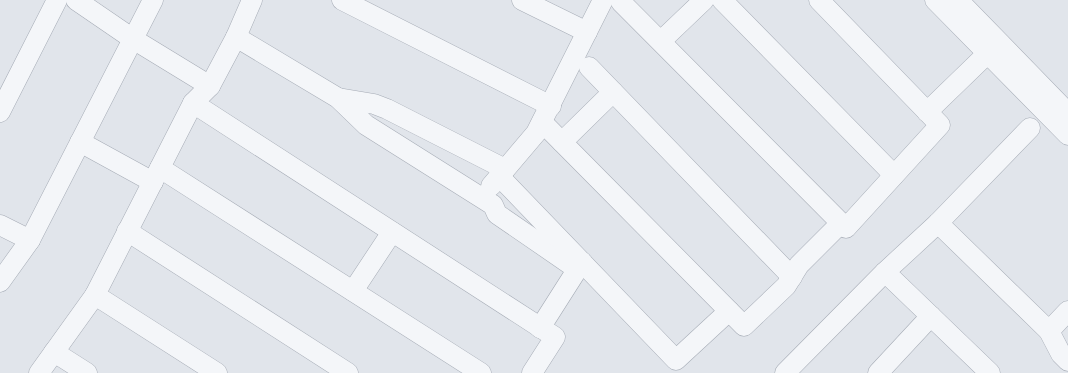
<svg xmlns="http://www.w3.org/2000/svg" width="1068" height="373" viewBox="0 0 1068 373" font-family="'DejaVu Sans',sans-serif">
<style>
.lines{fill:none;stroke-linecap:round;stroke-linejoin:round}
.minor-casing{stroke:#a6acb6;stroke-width:21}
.minor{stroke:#f4f6f9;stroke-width:20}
</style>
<rect width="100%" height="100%" fill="#e1e5eb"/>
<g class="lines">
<g class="minor-casing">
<g id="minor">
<polyline points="76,0 133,39 210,86"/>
<polyline points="252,0 236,37 338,98 366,125 493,205 497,214 577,269"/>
<polyline points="342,0 551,106"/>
<polyline points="522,0 587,32"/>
<polyline points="722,0 894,175"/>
<polyline points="935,0 1068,135"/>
<polyline points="958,0 1068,113"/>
<polyline points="621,2 846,228 940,125 819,0"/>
<polyline points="661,41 704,0"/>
<polyline points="589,67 792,277"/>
<polyline points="338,98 374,104 387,109 505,169"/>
<polyline points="193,103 555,337 532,373"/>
<polyline points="0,112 57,0"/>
<polyline points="927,112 988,53"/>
<polyline points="542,122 744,326 786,286 799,265 841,223"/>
<polyline points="80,142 153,182"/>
<polyline points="562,142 613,92"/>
<polyline points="160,168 481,373"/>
<polyline points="499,176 676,360 729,311"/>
<polyline points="491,186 536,133 603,0"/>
<polyline points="938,223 1049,331 1061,354 1068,361"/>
<polyline points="0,225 30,240"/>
<polyline points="127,231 348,373"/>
<polyline points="0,282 30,240 153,0"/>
<polyline points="353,291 392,232"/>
<polyline points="95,295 217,373"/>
<polyline points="540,328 582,262"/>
<polyline points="1049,331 1068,311"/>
<polyline points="54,352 87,373"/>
<polyline points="39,373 95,295 193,103 210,86 236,37"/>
<polyline points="785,373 885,272"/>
<polyline points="878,373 931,316"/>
<polyline points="990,373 885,272 938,223 1030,128"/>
</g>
</g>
<use href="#minor" class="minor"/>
</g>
</svg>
